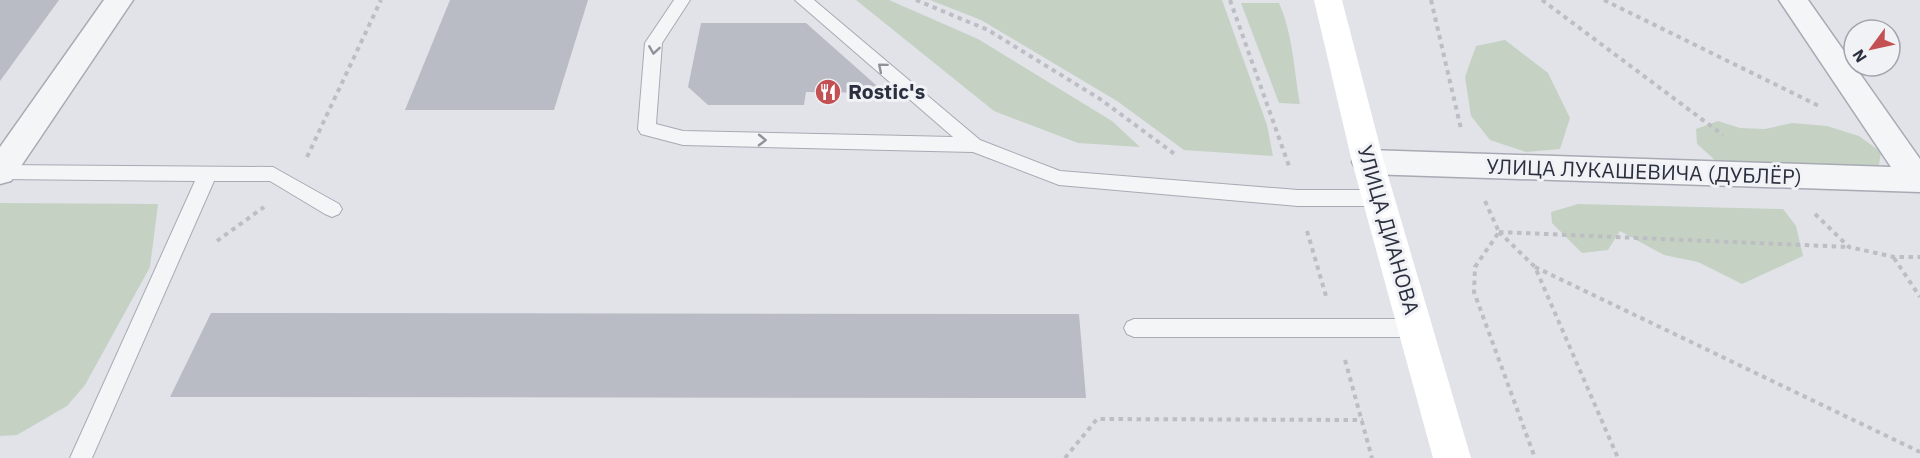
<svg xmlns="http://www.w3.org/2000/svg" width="1920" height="458" viewBox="0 0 1920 458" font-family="'IBM Plex Sans',sans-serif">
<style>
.green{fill:#c5d2c3}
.building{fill:#b9bcc5}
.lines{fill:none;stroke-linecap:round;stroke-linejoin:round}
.lane-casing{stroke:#a7aab3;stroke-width:2}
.street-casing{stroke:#a7aab3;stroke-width:3}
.path{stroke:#bcbec3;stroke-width:4;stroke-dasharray:4.5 4.5;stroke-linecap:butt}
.lane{fill:#f4f5f7;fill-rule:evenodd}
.street{fill:#f4f5f7;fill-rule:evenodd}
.secondary{fill:#fff;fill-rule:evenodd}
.oneway{stroke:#90929b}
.labels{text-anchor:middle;stroke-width:6;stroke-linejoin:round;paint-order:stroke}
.poi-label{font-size:21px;font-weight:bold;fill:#2b303f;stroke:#f1f2f6;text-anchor:start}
.street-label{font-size:21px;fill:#2b303f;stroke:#f1f2f6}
</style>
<rect width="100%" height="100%" fill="#e1e3e9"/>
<g class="green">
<polygon points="856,0 889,0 978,39 1112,121 1140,147 1078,143 994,111"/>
<polygon points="930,0 1222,0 1267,125 1273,156 1184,150 1117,101 981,20"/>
<path d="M1241 3H1279C1293 34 1294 71 1300 104L1279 103Z"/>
<polygon points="1505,40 1548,73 1570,118 1560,149 1526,152 1490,140 1471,116 1465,77 1476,46"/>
<polygon points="1718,121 1740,128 1765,129 1792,123 1827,126 1859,136 1881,152 1879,165 1848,170 1715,160 1697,144 1696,129"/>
<polygon points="0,203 158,204 150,267 85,385 67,406 17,435 0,436"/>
<polygon points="1578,204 1783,209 1796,226 1803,256 1742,284 1698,262 1664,255 1620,231 1608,250 1582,253 1552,223 1551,212"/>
</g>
<g class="building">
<polygon points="0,0 59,0 0,81"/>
<polygon points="450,0 588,0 554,110 405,110"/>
<polygon points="701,23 806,23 885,93 806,92 804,105 708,105 688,87"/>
<polygon points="211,313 1079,314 1086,398 170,397"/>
</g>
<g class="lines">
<g class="lane-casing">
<g id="lane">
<polygon points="674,0 690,0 662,43 656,124 683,131 953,137 795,0 814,0 980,140 1060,171 1298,190 1378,190 1385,193 1388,198 1385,203 1378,206 1298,206 1059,185 973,152 683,145 641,134 638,129 645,43"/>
<polygon points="0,165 273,167 339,204 342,209 339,214 332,217 325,214 270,181 214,181 92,458 70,458 195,181 1,179"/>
<polygon points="1134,319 1415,319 1422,322 1425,328 1422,334 1415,337 1134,337 1127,334 1124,328 1127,322"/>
</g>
</g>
<g class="street-casing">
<g id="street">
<polygon points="104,0 133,0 11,181 0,184 0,147"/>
<polygon points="1779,0 1808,0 1920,159 1920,192 1368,174 1357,171 1352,162 1357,153 1368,150 1891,167"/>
</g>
</g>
<g class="path">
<polyline points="916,0 988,30 1100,99 1176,155"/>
<polyline points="1230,0 1289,166"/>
<polyline points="1431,0 1461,129"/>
<polyline points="1542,0 1723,135"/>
<polyline points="1604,0 1819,106"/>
<polyline points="307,157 381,0"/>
<polyline points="1485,201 1499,232 1475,267 1474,292 1535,458"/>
<polyline points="1815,214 1849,247 1894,257 1920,257"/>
<polyline points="1307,231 1326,296"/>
<polyline points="1499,232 1849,247"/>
<polyline points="1499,232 1535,267 1618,458"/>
<polyline points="217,241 264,207"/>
<polyline points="1894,258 1920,297"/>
<polyline points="1535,267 1920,452"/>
<polyline points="1345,360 1372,458"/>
<polyline points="1065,458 1097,419 1363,420"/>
</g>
<use href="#lane" class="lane"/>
<use href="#street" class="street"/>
<polygon class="secondary" points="1314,0 1342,0 1384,162 1471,458 1433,458 1352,162"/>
</g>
<defs><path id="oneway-chevron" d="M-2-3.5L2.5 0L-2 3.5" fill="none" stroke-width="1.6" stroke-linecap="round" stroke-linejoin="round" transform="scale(1.5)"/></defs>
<g class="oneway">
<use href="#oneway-chevron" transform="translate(654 50) rotate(99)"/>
<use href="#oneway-chevron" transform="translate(882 67) rotate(-140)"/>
<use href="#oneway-chevron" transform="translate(762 140) rotate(1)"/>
</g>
<defs>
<g id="restaurant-disc" transform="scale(1.35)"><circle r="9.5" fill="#c35154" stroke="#f1f2f6"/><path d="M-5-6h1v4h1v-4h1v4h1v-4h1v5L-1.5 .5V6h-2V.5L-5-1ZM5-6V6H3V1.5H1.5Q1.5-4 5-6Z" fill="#fff"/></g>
</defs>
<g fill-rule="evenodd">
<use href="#restaurant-disc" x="828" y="92"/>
</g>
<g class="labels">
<g class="poi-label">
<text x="848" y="99">Rostic's</text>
</g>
<g class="street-label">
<text transform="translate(1644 172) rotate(2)" y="7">УЛИЦА ЛУКАШЕВИЧА (ДУБЛЁР)</text>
<text transform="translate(1388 230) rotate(74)" y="7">УЛИЦА ДИАНОВА</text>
</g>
</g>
<g transform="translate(1872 48) rotate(237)"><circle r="28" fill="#f1f2f6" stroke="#a2a4ad" stroke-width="1.5"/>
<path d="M0-4.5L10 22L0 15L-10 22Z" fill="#c35154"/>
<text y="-9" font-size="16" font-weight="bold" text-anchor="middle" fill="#2b303f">N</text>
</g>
</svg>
